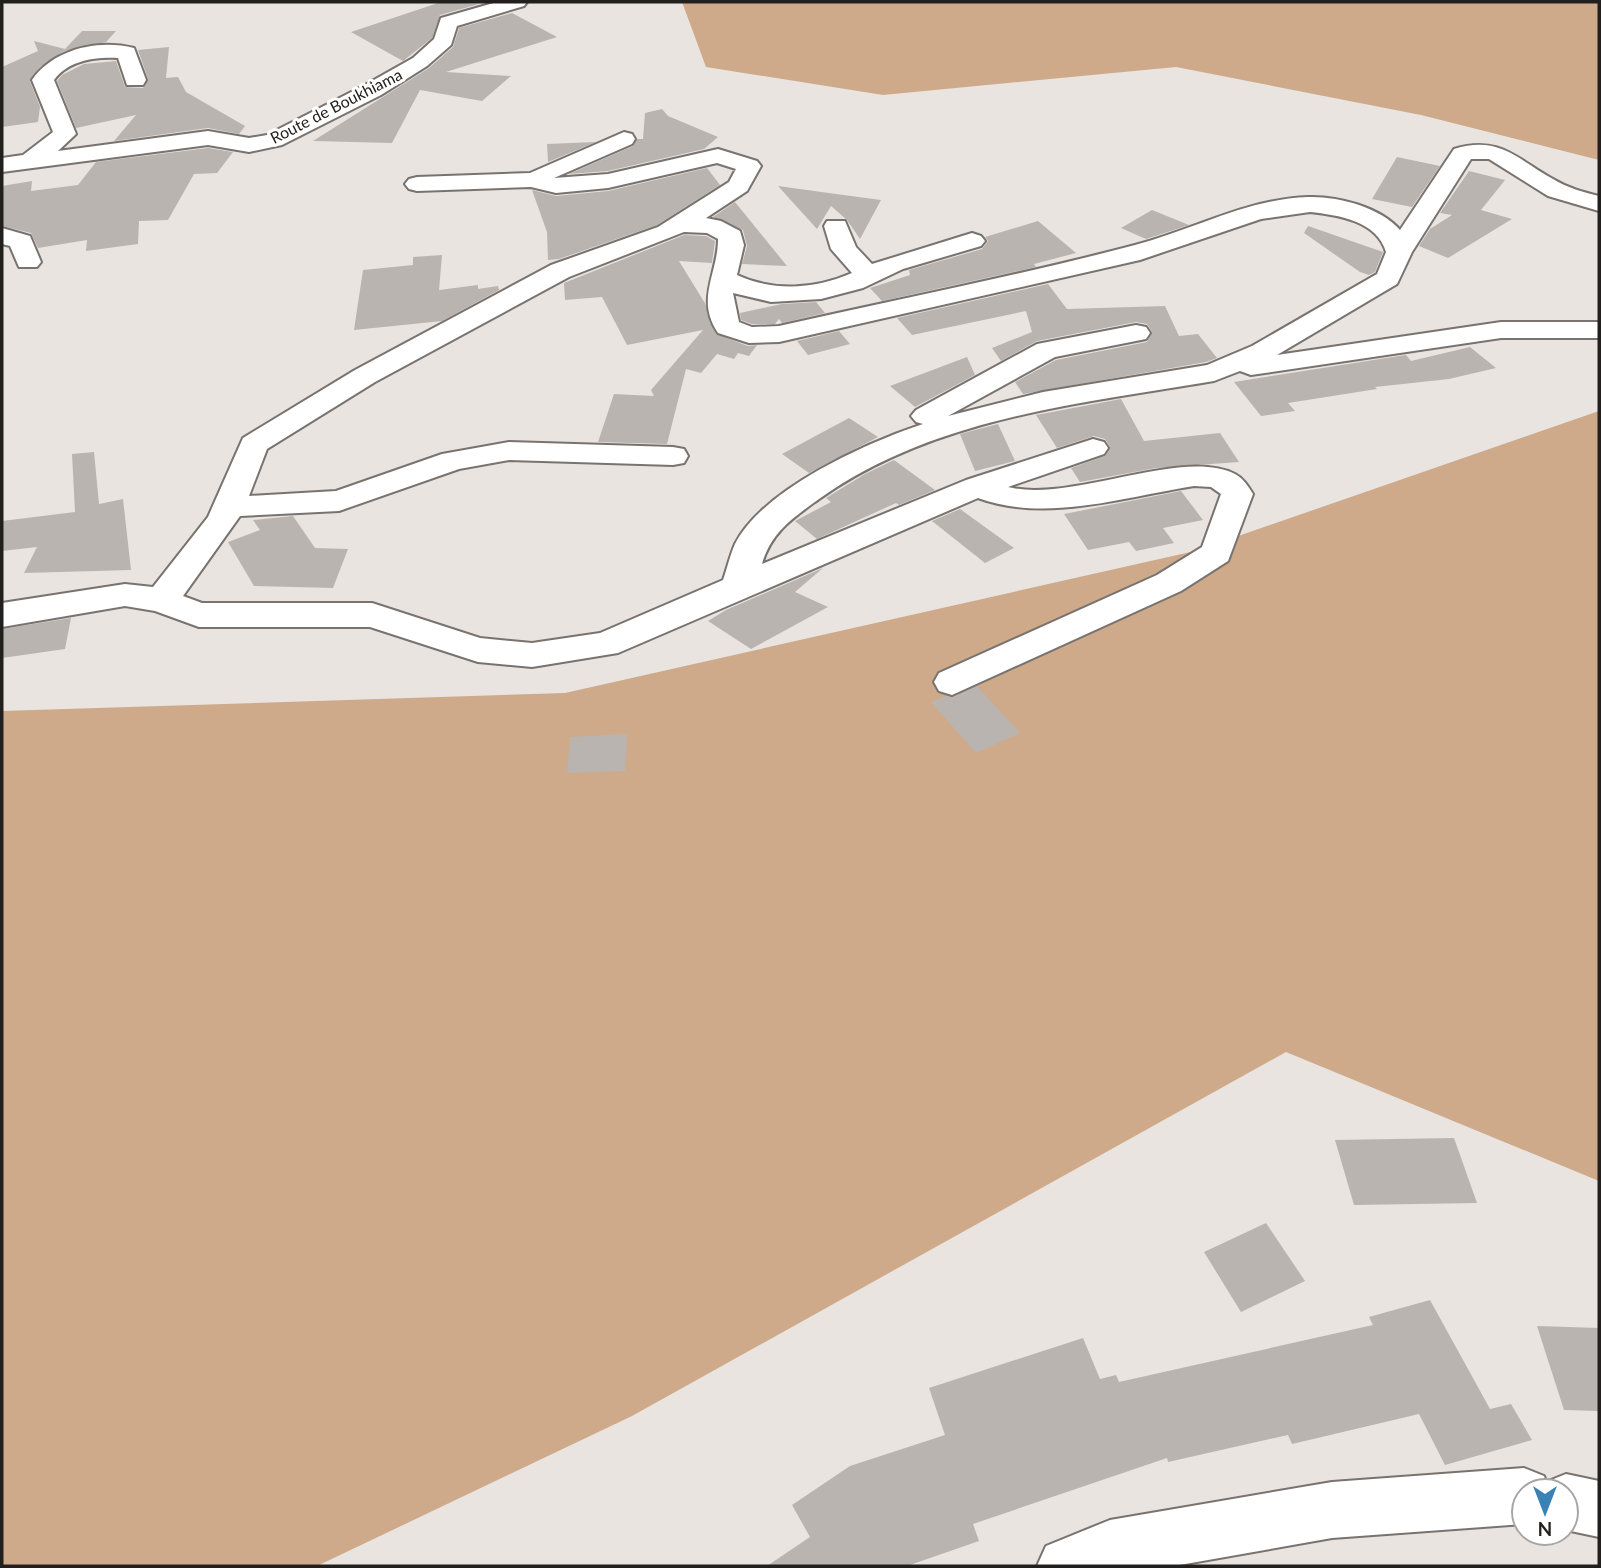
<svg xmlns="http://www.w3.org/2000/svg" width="1601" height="1568" viewBox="0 0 1601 1568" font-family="Lato,sans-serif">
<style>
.green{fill:#ceaa8b}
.building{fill:#b9b4af}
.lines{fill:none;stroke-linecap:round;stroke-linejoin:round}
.minor-casing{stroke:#78736f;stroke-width:4}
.minor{fill:#fff;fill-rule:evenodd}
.labels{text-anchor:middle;stroke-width:6;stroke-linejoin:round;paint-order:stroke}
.far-street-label{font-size:16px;fill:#22201e;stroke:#fff}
</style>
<rect width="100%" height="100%" fill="#e9e4df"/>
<g class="green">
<polygon points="682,2 1599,2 1599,160 1421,115 1176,67 883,95 706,67"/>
<polygon points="1599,411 1599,1181 1286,1052 632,1416 317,1566 2,1566 2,711 565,693 1195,551"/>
</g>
<g class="building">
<polygon points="441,2 479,4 440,15 432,38 403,61 351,32"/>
<polygon points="512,13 557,37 446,72 511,76 482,101 420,90 392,143 313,141 429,68 453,47 459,28"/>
<polygon points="82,31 116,31 106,42 64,51 40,67 30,81 40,107 38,122 2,127 2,67 38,51 34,41 65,49"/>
<polygon points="169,47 166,78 178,77 186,92 245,126 239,134 208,128 114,141 136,115 76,128 57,81 62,75 84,64 116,61 125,87 143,88 148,79 138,50"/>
<polygon points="662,109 668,116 718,137 704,149 608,171 569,174 633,146 637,139 643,139 645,113"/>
<polygon points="596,142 548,162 547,144"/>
<polygon points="208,148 233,152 217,173 194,174 168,220 139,221 138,244 86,251 87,240 38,248 31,233 2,226 2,186 32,181 31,191 78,185 96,162"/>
<polygon points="1397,157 1440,166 1412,207 1372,199"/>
<polygon points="707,168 720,185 657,225 559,259 548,260 547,232 532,190 556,196 608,191"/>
<polygon points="1469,171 1505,180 1481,210 1512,219 1448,258 1419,246 1430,229 1452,215 1440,213"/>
<polygon points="778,186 836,194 881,200 860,239 847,220 831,206 817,229"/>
<polygon points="735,202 787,266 742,264 747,246 743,230 713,217"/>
<polygon points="1152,210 1189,225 1146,239 1121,228"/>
<polygon points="1038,221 1076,253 1034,264 1036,267 882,301 870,288 910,275 909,270 982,249 988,241 985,237"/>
<polygon points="1308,226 1383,252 1375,272 1369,275 1360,272 1304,233"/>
<polygon points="684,235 706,236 715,241 712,263 679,261 706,305 716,334 748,346 757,345 749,356 738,353 734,359 717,354 701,373 686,369 667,444 598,442 614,394 654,396 651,390 703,330 627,345 602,297 565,300 564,283"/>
<polygon points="442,255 439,290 478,285 478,289 498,286 499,290 442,321 354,330 363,270 413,265 413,257"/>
<polygon points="1048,284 1067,309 1165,306 1179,336 1198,334 1217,358 1206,362 1023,394 1015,382 1056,360 1147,342 1152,332 1147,324 1136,322 1037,341 1001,361 992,348 1032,332 1026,311 912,335 897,318"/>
<polygon points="816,302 825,313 782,323 779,319 775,324 752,324 741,320 740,313 782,304"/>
<polygon points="839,331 850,344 808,355 797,341"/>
<polygon points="1470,347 1496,368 1449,379 1375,387 1377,389 1288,403 1295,411 1261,416 1234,382 1399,356 1406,355 1411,361"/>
<polygon points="967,357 975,375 915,407 890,386"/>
<polygon points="1121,399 1144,441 1220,433 1239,462 1156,468 1080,482 1071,468 1105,456 1110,447 1105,439 1094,436 1057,448 1036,415"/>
<polygon points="849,418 878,437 809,473 782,454"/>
<polygon points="998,424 1015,461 975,471 960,434"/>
<polygon points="94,452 99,504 123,499 131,570 24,573 37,547 2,551 2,521 75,512 72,454"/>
<polygon points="894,460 935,490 899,505 896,503 817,539 795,521 831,502 826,498 865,474"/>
<polygon points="1181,491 1203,520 1163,528 1174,543 1136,551 1129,542 1088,550 1064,514"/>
<polygon points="960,509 1014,548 985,563 932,521"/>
<polygon points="293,516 315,548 348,549 333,588 254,586 228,542 260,530 253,520"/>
<polygon points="823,568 795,592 828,607 751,649 708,621 726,610"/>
<polygon points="71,618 65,649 2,658 2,629"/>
<polygon points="977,686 1020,733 976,753 931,702 946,696 953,697"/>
<polygon points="627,734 625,771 567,773 570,737"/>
<polygon points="1454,1138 1477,1203 1354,1205 1335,1140"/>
<polygon points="1266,1223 1305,1281 1241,1312 1204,1252"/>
<polygon points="1430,1300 1490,1409 1511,1404 1532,1440 1445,1465 1419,1414 1292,1444 1288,1435 1168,1462 1167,1458 973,1524 979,1541 907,1566 767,1566 810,1537 792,1505 850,1466 945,1435 929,1388 1083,1338 1100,1379 1116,1375 1119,1382 1373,1325 1369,1317"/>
<polygon points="1537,1326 1599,1328 1599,1411 1564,1410"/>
</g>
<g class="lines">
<g class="minor-casing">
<g id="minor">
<path d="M497 2H527L524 6 457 26 451 45 427 66 381 95 282 145 249 152 208 145 2 172V158L23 155 53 132 32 80C54 49 98 39 134 48L146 80 143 85H127L118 58C95 57 69 60 54 80L76 134 58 151 208 131 249 138 267 135 365 85 413 58 434 39 441 18Z"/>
<path d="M624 132 632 134 635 139 632 144 554 178 608 174 718 149 757 161 761 166 747 191 706 218 721 221 740 231 744 245 737 275C774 292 815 289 852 273L831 249 824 226 827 221H845L856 247 872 264 972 233 981 236 985 241 981 246 903 269 863 288 821 299 771 302 733 293 739 322 752 327 779 326C898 299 1018 276 1135 245 1193 230 1247 199 1308 197 1338 196 1380 207 1400 230L1454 149C1499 135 1517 159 1553 179 1568 188 1583 192 1599 196V211L1548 196 1489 159H1471L1412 252 1397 284 1277 355 1501 322H1599V338H1501L1251 375 1240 371 1214 381C1079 404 934 417 819 499 793 518 771 532 762 564L966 480 1093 439 1104 442 1108 448 1104 454 1008 487C1071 503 1182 447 1235 474 1243 478 1248 486 1253 494L1228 561 1181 591 952 695 939 691 934 682 939 673 1157 575 1202 547 1221 494 1211 487 1194 486C1124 497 1046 523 978 498L618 653 532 667 478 662 370 627H199L155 611 125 606 2 627V603L125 584 153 587 208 517 243 438 355 370 551 265 658 227 729 182 736 169 717 163 608 188 556 193 531 187 417 191 409 189 405 184 409 179 417 177 530 173ZM1310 212C1338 215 1377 221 1386 252L1377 274 1252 346 1207 365 1043 392 948 416 1055 357 1146 339 1150 333 1146 327 1136 325 1037 344 916 410 911 416 916 422 923 424C866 443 763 489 735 544 730 555 727 569 723 580L600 633 532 643 480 638 372 603H202L183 596 240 516 339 511 459 469 509 460 673 465 684 463 688 456 684 449 673 447 509 442 442 454 336 491 249 496 267 449 375 382 569 277 684 232 707 233 718 239C718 274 695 299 718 333L749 343 779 342 1140 260 1261 219Z"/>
<polygon points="2,228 30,236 41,262 37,267 19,267 10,246 2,244"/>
<polygon points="1524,1468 1544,1476 1546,1482 1566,1474 1599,1481 1599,1537 1566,1530 1566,1491 1524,1491 1524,1524 1332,1538 1174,1566 1037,1566 1046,1546 1110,1520 1332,1482"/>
</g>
</g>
<use href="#minor" class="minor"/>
</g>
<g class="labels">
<g class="far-street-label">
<text transform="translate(336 106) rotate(-27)" y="6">Route de Boukhiama</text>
</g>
</g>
<rect width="1601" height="1568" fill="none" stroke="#22201e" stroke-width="7"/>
<g transform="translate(1545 1512) rotate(180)"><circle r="33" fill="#ffffff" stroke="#a7a6a5" stroke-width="2"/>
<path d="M0-5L12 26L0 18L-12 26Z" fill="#3882b6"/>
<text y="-10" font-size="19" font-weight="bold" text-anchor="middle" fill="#22201e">N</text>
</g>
</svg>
